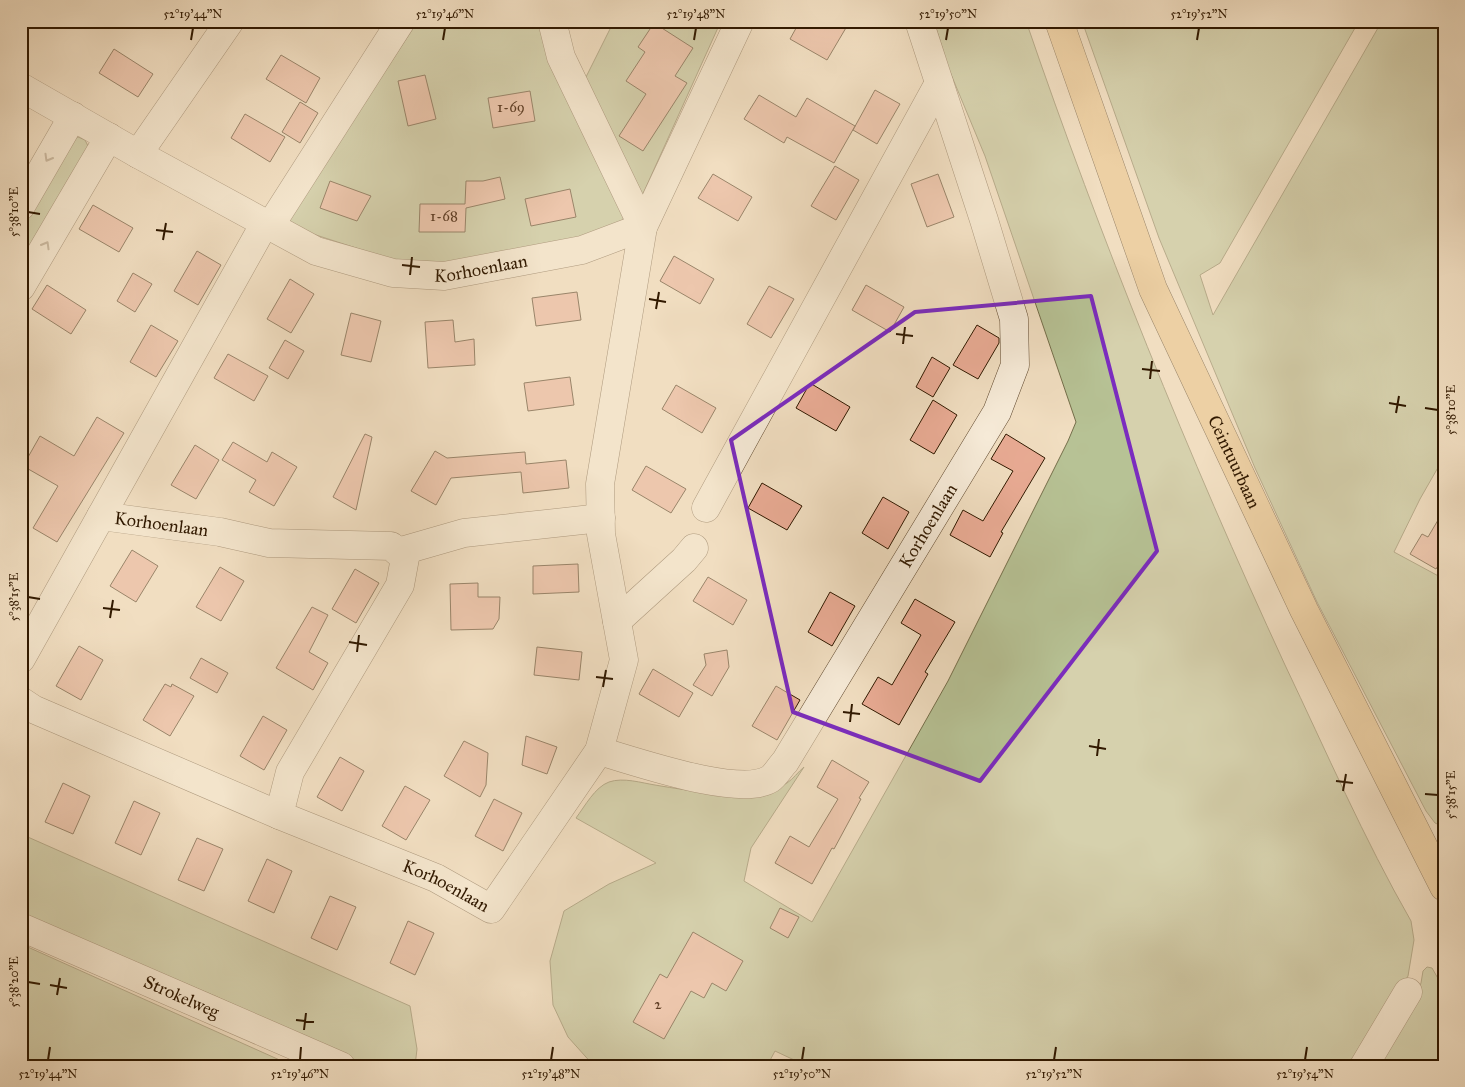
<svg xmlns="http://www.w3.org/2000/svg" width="1465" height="1087" viewBox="0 0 1465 1087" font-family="'IM FELL Great Primer',serif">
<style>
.green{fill:#b7c295;stroke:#746e4a}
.building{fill:#e9ab94;stroke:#311900}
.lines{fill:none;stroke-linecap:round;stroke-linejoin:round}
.minor-casing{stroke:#614a30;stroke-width:29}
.major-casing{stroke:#311900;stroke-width:29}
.minor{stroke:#f6ead7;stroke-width:28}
.major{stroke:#e8bf80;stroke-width:28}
.oneway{stroke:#9d8c76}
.marked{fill:none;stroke:#7b2cbf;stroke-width:4;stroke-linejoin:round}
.ticks{fill:none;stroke:#311900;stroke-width:2}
.labels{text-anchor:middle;stroke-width:4.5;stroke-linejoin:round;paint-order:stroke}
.number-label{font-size:15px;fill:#5f3e25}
.street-label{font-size:18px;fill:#311900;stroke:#f6ead7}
.neatline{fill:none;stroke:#311900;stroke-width:2}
.ticks-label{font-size:12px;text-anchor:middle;fill:#311900}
</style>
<rect width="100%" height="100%" fill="#f1dec1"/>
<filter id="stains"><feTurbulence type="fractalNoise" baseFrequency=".004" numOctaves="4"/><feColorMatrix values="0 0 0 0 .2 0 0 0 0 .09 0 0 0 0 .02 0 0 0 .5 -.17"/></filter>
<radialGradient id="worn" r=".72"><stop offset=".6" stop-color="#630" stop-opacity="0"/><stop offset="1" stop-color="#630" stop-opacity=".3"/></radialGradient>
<g class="green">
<polygon points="418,21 542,21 625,214 619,229 470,264 402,263 313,234 287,220"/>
<polygon points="614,21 721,21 641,198 583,83"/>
<path d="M934 21H1026C1101 240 1188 455 1285 665 1326 751 1364 839 1411 921L1414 940 1408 976 1354 1066H807L775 1051 767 1066H594L568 1037 553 1005 550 961 564 911 609 884 656 863 576 818C585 806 595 787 609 782 623 777 642 783 655 785 690 791 756 802 787 783 793 779 798 772 804 767L751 848 744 881 812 922 948 681 1068 441 1076 422 985 156 948 67Z"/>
<polygon points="1082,21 1359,21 1220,263 1200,275 1213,315 1382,21 1444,21 1444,457 1420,499 1394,552 1444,579 1444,827 1435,823 1426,811 1317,602 1255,468 1159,238"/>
<polygon points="78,137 85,140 88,146 21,267 21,223 66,145 73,138"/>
<polygon points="21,834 410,1006 417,1049 415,1066 368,1066 215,996 21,914"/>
<polygon points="21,944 293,1066 21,1066"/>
<polygon points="1427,967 1432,968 1444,989 1444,1066 1377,1066 1405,1017 1421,983 1423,971"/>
</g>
<g class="building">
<polygon points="800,21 850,21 827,60 790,39"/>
<polygon points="654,23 693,48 675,76 687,83 643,151 619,136 646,94 626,81 645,52 638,47"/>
<polygon points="114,49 153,74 138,97 99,73"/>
<polygon points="281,55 320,78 306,103 266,79"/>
<polygon points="425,75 436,119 408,126 398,81"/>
<polygon points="875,90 900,104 877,144 853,130"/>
<polygon points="530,91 535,121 493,128 488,98"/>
<polygon points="759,95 796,117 807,98 855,126 834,163 787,137 784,143 744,119"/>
<polygon points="300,102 318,113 300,143 282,132"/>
<polygon points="245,114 285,137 270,162 231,138"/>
<polygon points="835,166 859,180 836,220 811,206"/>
<polygon points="713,174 752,197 738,221 698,198"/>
<polygon points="938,174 954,217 927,227 911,184"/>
<polygon points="500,177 505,199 466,208 465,232 419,232 420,204 465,204 466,181 483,181"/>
<polygon points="330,181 371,196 357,221 320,208"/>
<polygon points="570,189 576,217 531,226 525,199"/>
<polygon points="93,205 133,228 119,252 79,229"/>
<polygon points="197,251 221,265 198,305 174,291"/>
<polygon points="674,256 714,279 700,304 660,281"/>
<polygon points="133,273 152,284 135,312 117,301"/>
<polygon points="290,279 314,294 291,333 267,319"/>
<polygon points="47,285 86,310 71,334 32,309"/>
<polygon points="866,285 904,307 890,332 852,310"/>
<polygon points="769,286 794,299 771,338 747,324"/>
<polygon points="577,292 581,320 536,326 532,298"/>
<polygon points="351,313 381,321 371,362 341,355"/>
<polygon points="453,320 455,342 474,339 475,365 428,368 425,322"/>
<polygon points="151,325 178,341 156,377 130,362"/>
<polygon points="977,325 999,338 999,343 978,379 953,365"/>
<polygon points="285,340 304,351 288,379 269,368"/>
<polygon points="228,354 268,376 254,401 214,378"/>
<polygon points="932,357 950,368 933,397 916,387"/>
<polygon points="570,377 574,405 528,411 524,383"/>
<polygon points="810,383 850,407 836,431 796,408"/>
<polygon points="676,385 716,408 702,433 662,409"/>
<polygon points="933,400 957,415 934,454 910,440"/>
<polygon points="97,417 124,433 57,542 33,528 58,486 23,466 40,436 74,456"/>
<polygon points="365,434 372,437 356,510 333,497"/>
<polygon points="1006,434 1045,458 1001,532 1003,533 990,557 950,535 963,510 983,521 1013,471 991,459"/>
<polygon points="233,442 267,462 272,452 297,467 274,506 249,492 256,480 222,460"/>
<polygon points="195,445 219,460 196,499 171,485"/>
<polygon points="435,451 447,458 525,452 526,464 566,460 569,488 523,493 521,472 451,478 436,505 411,491"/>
<polygon points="646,466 686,489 671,513 632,490"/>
<polygon points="762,483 802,506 787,530 748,508"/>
<polygon points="883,497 909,512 888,549 862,533"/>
<polygon points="1444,510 1444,556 1436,569 1410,554 1422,534 1428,537"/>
<polygon points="132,550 158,566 136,602 110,586"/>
<polygon points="578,564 579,592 533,594 533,566"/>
<polygon points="220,567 244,581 221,621 196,607"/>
<polygon points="355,569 379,583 356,623 332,609"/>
<polygon points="708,577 747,600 733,625 693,601"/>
<polygon points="478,583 478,597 500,597 499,619 493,629 451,630 450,584"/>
<polygon points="830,592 855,606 832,646 808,632"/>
<polygon points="915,599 955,622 925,672 928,674 899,725 862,704 878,677 892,685 921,635 901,623"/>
<polygon points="312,607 328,615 309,652 328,663 313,690 276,668"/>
<polygon points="79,646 103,660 81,700 56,686"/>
<polygon points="537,647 582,652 579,680 534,675"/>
<polygon points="727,650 729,667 712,696 693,685 706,665 704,654"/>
<polygon points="201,658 228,673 217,693 190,678"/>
<polygon points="653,669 693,693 679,717 639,694"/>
<polygon points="165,684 171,687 172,684 194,696 170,736 143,720"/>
<polygon points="776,686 800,700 777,740 752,726"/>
<polygon points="263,716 287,730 264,770 240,756"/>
<polygon points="526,736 557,747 547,774 522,765"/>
<polygon points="464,741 488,753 486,785 480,797 444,776"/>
<polygon points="340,757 364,771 342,811 317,797"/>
<polygon points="832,760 869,782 859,798 861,799 834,849 832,848 812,884 775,863 790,836 809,847 838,799 817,787"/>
<polygon points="63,783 90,796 73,834 45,822"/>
<polygon points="405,786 430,800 406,840 382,826"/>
<polygon points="494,799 522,813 503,851 475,836"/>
<polygon points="134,801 160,813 141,855 115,843"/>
<polygon points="197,838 223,849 204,891 178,880"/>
<polygon points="267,859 292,871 274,913 248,901"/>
<polygon points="330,896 356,907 337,950 311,938"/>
<polygon points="780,908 799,917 788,938 770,928"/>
<polygon points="408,921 434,933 415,975 390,963"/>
<polygon points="693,932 743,961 726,991 712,983 704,998 691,991 664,1039 633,1022 660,974 667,978"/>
</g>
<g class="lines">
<g class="minor-casing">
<g id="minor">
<path id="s1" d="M21 87 138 154 316 251 393 273 444 276 582 250 643 227 740 21"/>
<polyline points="138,154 230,21"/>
<polyline points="21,206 73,116"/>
<polyline points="270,226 401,21"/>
<polyline points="21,287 109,137"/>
<polyline points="706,508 939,83"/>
<path id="s2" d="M101 516 220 532 269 543 391 546 405 558 400 585 290 772 279 815 436 878 491 909 599 751 624 660 601 534 600 484 643 227 561 57 552 21"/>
<polyline points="398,552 464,533 601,518"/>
<polyline points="617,621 684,560 694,548"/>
<polyline points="21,659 265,223"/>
<polyline points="21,701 33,709 279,815"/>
<path id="s3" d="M599 751C635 761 739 798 770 779 775 776 780 767 785 762L997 412 1015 365 1014 319 984 220 919 21"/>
<path id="s4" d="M21 927 341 1066"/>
<polyline points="1364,1066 1408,992"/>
</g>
</g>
<g class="major-casing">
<g id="major">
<path id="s5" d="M1059 21 1153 289 1304 610 1444 887"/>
</g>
</g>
<use href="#minor" class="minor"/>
<use href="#major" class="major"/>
</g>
<defs><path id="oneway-chevron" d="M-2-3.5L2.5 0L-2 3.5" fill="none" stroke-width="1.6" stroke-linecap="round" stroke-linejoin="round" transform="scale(1.25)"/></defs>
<g class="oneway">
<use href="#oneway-chevron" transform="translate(48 158) rotate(120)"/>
<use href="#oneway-chevron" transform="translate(46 245) rotate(-60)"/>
</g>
<path d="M0 0H1465V1087H0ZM1091 296 1157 551 980 781 793 712 731 440 915 312Z" fill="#f1dec1" fill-opacity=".55" fill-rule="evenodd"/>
<path class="marked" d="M1091 296 1157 551 980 781 793 712 731 440 915 312Z"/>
<path class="ticks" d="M191 40 193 28M443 40 445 28M694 40 696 28M946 40 948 28M1197 40 1199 28M28 212 40 214M156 230 173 232M163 240 166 223M402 265 420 267M410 275 412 257M649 299 666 302M656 309 659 292M896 334 913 336M903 344 905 327M1142 369 1160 371M1150 379 1152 361M1389 403 1406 406M1425 408 1438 410M1396 413 1399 396M28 597 40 599M103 608 120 610M110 618 113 600M349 642 367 645M357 652 359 635M596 677 613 679M603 687 606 670M843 712 860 714M850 722 852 704M1089 746 1106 749M1097 756 1099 739M1336 781 1353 783M1343 791 1346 774M1425 794 1438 795M28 982 40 984M50 985 67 988M57 995 60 978M296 1020 314 1022M304 1030 306 1013M48 1060 50 1047M300 1060 301 1047M551 1060 553 1047M802 1060 804 1047M1054 1060 1056 1047M1305 1060 1307 1047"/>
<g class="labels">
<g class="number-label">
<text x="511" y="112">1-69</text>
<text x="444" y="221">1-68</text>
<text x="658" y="1009">2</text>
</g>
<g class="street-label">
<text dy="6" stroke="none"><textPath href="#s1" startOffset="506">Korhoenlaan</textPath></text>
<text dy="6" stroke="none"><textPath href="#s5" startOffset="475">Ceintuurbaan</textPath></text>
<text dy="6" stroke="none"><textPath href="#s2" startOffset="61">Korhoenlaan</textPath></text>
<text dy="6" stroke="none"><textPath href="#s3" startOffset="475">Korhoenlaan</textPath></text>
<text dy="6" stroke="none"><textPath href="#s2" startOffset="781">Korhoenlaan</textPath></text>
<text dy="6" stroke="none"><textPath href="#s4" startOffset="175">Strokelweg</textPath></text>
</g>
</g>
<rect width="1465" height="1087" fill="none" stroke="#f1dec1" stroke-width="55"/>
<rect x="28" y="28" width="1410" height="1032" class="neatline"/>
<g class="ticks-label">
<text x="193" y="18">52°19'44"N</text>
<text x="445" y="18">52°19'46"N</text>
<text x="696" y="18">52°19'48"N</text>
<text x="948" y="18">52°19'50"N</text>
<text x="1199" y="18">52°19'52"N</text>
<text transform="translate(14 212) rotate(-90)" y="4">5°38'10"E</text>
<text transform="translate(1451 410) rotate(-90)" y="4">5°38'10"E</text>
<text transform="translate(14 597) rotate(-90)" y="4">5°38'15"E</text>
<text transform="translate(1451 795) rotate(-90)" y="4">5°38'15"E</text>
<text transform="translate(14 982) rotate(-90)" y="4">5°38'20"E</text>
<text x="48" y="1078">52°19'44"N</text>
<text x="300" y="1078">52°19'46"N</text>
<text x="551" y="1078">52°19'48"N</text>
<text x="802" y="1078">52°19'50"N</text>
<text x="1054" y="1078">52°19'52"N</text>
<text x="1305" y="1078">52°19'54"N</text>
</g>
<rect width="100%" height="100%" filter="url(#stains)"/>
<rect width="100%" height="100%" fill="url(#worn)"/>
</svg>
